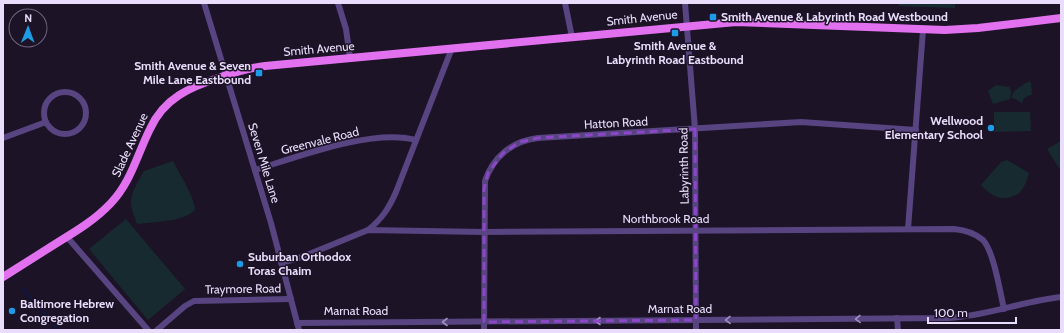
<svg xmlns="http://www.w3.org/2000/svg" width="1064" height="333" viewBox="0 0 1064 333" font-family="Cabin,sans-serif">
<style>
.green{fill:#172a30}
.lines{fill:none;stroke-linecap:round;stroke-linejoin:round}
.stream{stroke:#111542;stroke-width:2}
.minor{stroke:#574481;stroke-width:6}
.major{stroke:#e271ef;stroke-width:8}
.oneway{stroke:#a090be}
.marked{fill:none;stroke:#8c47c8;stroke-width:3;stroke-dasharray:8 5;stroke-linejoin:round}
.poi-dot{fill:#1f9be5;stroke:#1c1327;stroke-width:1.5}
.labels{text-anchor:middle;stroke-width:3;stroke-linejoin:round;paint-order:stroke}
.poi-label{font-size:12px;font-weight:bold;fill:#e9ddfb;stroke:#1c1327;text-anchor:start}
.street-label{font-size:12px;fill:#e9ddfb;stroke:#1c1327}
</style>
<rect width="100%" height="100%" fill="#1c1327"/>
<g class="green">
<polygon points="899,3 955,3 955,8 899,6"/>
<path d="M1028 82H1031L1032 95C1026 96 1024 97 1022 103L1011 97C1015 89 1020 86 1028 82Z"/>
<polygon points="996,85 1009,87 1011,91 1010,99 993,104 988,91"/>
<polygon points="994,112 1030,112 1031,131 994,132"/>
<polygon points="1061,141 1061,171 1047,149"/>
<path d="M1007 160 1029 173C1027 180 1025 187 1019 193 1017 195 1014 196 1011 197 999 201 989 194 981 185L1001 162Z"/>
<path d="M173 161C179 173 195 198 195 210 183 222 153 222 137 224 135 218 132 211 131 205 130 193 139 180 144 171Z"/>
<polygon points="126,219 185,289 148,320 89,249"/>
</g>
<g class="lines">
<polyline class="stream" points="22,288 59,330"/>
<g class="minor">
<polyline points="204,3 271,223 299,330"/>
<polyline points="338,3 346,29 350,58"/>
<polyline points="565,3 572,37"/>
<polyline points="685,3 695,129 696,330"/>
<circle cx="65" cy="113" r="21"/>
<polyline points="3,138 46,122"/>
<path d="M255 170C297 157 373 128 416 140"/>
<polyline points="908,229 923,30"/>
<path d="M368 230C382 219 389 208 396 192L452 48"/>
<polyline points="67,237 148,330"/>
<path d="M281 263 302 257 368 230 484 232 954 229C964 230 975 233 983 240 994 252 1000 292 1004 309"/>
<polyline points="897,318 898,330"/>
<path d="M297 323 949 318C987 316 1023 301 1061 297"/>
<polyline points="157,330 185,306 194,301 291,299"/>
<path d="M484 330 485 181C493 157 512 141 538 138L801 122 916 130"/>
</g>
<path class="major" d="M3 277C22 265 41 253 60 241 78 230 96 219 111 203 131 182 137 155 150 129 164 98 190 87 221 77 235 72 249 68 265 66L736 22 945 30 978 28 1061 18"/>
</g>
<defs><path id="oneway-chevron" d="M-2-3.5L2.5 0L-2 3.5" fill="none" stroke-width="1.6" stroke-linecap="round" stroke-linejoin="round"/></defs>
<g class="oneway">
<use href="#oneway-chevron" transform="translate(858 319) rotate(179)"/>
<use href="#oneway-chevron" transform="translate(728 320) rotate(179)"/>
<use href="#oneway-chevron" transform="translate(598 321) rotate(180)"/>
<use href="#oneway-chevron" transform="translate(445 322) rotate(180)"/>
</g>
<path class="marked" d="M695 129 696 320 484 322V189L488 173 503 153 520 142 538 138Z"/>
<g class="poi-dot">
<rect x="709" y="13" width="8" height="8" rx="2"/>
<rect x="671" y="29" width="8" height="8" rx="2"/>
<rect x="255" y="69" width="8" height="8" rx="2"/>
<circle cx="991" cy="128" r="4"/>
<circle cx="240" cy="264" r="4"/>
<circle cx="12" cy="311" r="4"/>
</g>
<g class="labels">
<g class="poi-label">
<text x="721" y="21">Smith Avenue &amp; Labyrinth Road Westbound</text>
<text x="675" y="50" text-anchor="middle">Smith Avenue &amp;<tspan x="675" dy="14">Labyrinth Road Eastbound</tspan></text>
<text x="251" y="70" text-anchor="end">Smith Avenue &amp; Seven<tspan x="251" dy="14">Mile Lane Eastbound</tspan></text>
<text x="983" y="125" text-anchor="end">Wellwood<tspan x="983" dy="14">Elementary School</tspan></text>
<text x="248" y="261">Suburban Orthodox<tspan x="248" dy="14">Toras Chaim</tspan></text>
<text x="20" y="308">Baltimore Hebrew<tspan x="20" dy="14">Congregation</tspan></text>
</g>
<g class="street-label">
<text transform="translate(642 18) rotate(-6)" y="4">Smith Avenue</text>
<text transform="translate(319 49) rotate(-5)" y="4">Smith Avenue</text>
<text transform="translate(616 123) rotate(-3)" y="4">Hatton Road</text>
<text transform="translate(320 141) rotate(-14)" y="4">Greenvale Road</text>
<text transform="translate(130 145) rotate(-65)" y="4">Slade Avenue</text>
<text transform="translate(264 163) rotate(73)" y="4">Seven Mile Lane</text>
<text transform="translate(684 166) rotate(-91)" y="4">Labyrinth Road</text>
<text x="666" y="223">Northbrook Road</text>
<text transform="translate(243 289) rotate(-1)" y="4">Traymore Road</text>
<text x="680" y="313">Marnat Road</text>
<text x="356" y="315">Marnat Road</text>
</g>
</g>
<rect width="1064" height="333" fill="none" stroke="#e9ddfb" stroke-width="8"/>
<g transform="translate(28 28) rotate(1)"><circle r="19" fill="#1c1327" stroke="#6e647c"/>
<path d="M0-3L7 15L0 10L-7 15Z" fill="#1f9be5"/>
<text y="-6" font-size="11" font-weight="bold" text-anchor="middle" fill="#e9ddfb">N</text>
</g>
<path d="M928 317v6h88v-6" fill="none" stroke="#e9ddfb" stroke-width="2"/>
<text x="934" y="317" font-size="12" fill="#e9ddfb" stroke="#1c1327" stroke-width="3" paint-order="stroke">100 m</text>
</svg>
